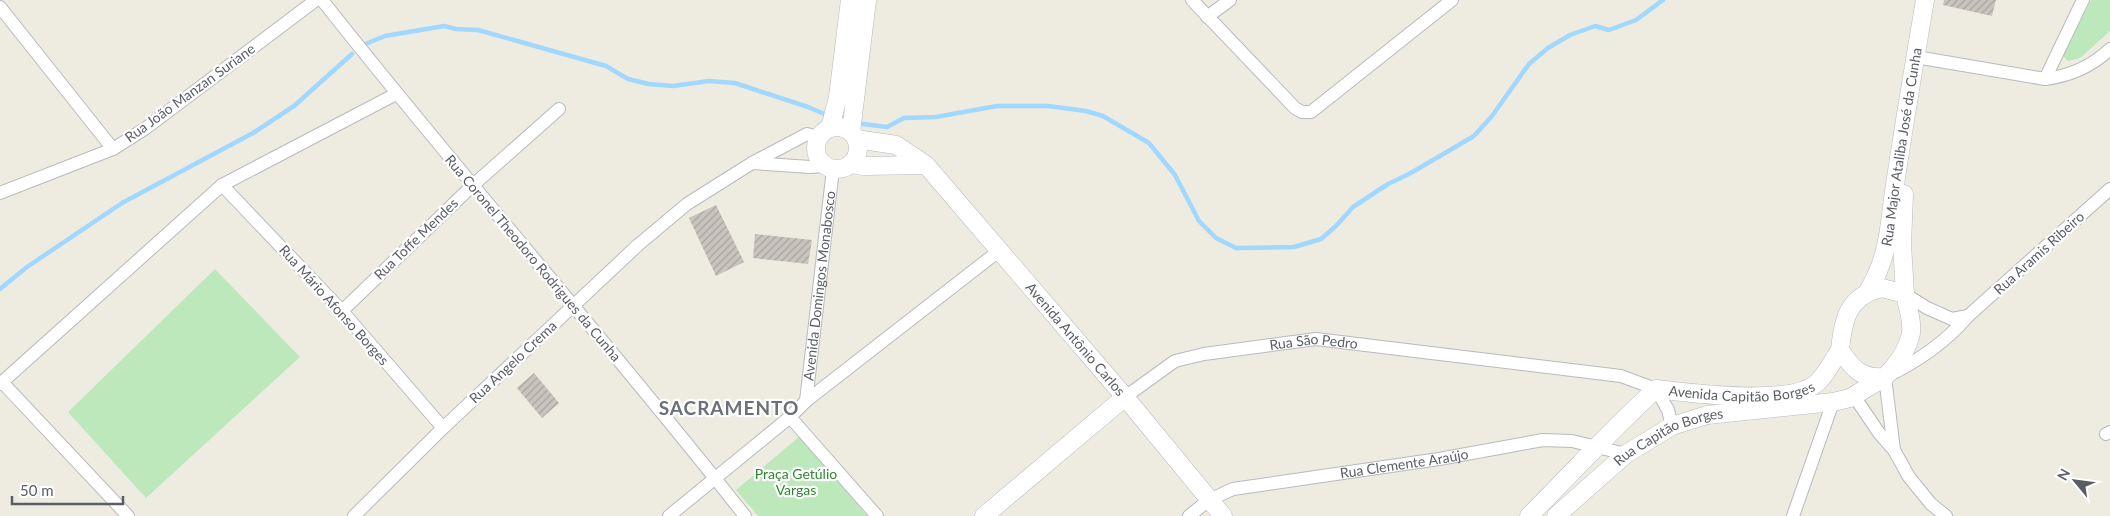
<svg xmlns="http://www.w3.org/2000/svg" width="2110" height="516" viewBox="0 0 2110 516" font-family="Lato,sans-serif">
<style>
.green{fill:#bde8bc}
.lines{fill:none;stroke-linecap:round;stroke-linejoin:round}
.stream{stroke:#a1d8ff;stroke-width:4.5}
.building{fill:url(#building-hatch)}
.street-casing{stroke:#b7babf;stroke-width:14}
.secondary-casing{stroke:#b7bbc1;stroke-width:19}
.street{stroke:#fff;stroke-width:12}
.secondary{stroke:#fff;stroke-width:18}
.labels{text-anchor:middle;stroke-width:4.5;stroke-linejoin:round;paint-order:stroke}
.street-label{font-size:14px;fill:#5a5e64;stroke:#fff}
.park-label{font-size:14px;fill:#2e8730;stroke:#fff}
.district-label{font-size:19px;font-weight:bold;letter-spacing:1px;fill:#6b7176;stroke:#fff}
</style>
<defs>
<pattern id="building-hatch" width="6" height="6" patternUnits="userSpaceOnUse" patternTransform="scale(1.25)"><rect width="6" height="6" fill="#c9c5be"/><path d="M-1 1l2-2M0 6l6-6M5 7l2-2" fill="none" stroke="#a6a39e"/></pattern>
</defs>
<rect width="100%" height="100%" fill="#eeebe1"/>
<g class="green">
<polygon points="2091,0 2110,0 2110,31 2080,58 2068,61 2063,56"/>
<polygon points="215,269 300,357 146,498 68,412"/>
<polygon points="800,436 867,516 758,516 736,490"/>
</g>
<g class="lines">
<g class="stream">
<polyline points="363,45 385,36 444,26 456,29 478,30 606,66 628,79 649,84 673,86 709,81 735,83 808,107 827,115"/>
<polyline points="863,124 887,127 904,118 936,117 997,106 1048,106 1086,111 1103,116 1149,143 1175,175 1199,221 1216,238 1236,248 1294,247 1321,239 1336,226 1353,207 1388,184 1409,174 1474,136 1492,116 1529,64 1548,48 1570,35 1595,26 1609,30 1636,20 1663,0"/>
<polyline points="0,289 27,267 122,203 253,133 294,106 352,54"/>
</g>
</g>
<g class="building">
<polygon points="1944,0 1996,0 1992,16 1943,5"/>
<polygon points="716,205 744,262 716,276 689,218"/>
<polygon points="755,234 812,240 808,264 753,258"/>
<polygon points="534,373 559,403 542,418 517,388"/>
</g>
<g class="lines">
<g class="street-casing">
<g id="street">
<path d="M322 0C460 175 607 341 745 516"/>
<polyline points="1192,0 1295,108 1302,112 1311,112 1452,0"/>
<polyline points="0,7 113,149"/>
<polyline points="1207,17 1230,0"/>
<path d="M1916 57 2045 79C2069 76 2092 66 2110 49"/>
<polyline points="2045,79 2083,0"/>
<polyline points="752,163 810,167 824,166"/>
<polyline points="222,185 342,311 443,428"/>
<polyline points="0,193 113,149 146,128 316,0"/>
<polyline points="1905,294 1927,308 1952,319 1968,316"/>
<polyline points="342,311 472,186 559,109"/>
<polyline points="2,382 128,516"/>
<polyline points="0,384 222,185 396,94"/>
<polyline points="1854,396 1879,433 1894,450 1909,477 1931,504 1946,516"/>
<path id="s1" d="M1125 397 1175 361 1204 354 1316 339 1621 376 1656 389 1668 410 1672 426"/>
<path id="s2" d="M806 401 833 169"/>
<polyline points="790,417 877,516"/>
<polyline points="2106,434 2110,432"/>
<path d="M1894 450 1885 377C1917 362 1945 343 1968 316L2110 189"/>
<polyline points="354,516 443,428 638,245 687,204 752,163 807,134 819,137"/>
<polyline points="669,516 790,417 806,401 1000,250"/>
<path id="s3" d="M1189 516 1209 500 1233 489 1439 459 1543 440 1572 441 1626 454"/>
<polyline points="1793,516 1833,402"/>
</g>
</g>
<g class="secondary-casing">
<g id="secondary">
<circle cx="837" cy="148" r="21"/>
<polyline points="830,128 838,97 850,0"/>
<polyline points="851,132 867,0"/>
<path id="s4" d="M856 139 896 145 926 165 1125 397 1223 516"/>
<polyline points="852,164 864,166 926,165"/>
<polyline points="1904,194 1902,244 1905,294"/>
<path d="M1882 288 1905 294C1907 306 1913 320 1911 333 1908 349 1896 366 1885 377 1861 379 1853 369 1840 350 1843 319 1848 296 1882 288Z"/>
<path id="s5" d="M1868 291C1891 254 1889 219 1896 178 1905 118 1915 59 1925 0"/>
<polyline points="984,516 1125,397"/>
<path id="s6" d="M1529 516C1571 474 1612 429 1656 389 1690 393 1792 407 1818 382 1827 373 1833 360 1840 350"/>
<path id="s7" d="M1556 516 1626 454 1672 426 1707 415 1833 402 1850 398 1885 377"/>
</g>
</g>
<use href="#street" class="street"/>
<use href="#secondary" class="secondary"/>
</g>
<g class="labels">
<g class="street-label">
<text transform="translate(190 93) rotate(-36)" y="5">Rua João Manzan Suriane</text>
<text dy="5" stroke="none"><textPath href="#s5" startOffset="149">Rua Major Ataliba José da Cunha</textPath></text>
<text transform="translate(416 239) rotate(-44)" y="5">Rua Toffe Mendes</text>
<text transform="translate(2039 253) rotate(-42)" y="5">Rua Aramis Ribeiro</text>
<text transform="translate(533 258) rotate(50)" y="5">Rua Coronel Theodoro Rodrigues da Cunha</text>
<text dy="5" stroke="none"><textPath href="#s2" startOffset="116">Avenida Domingos Monabosco</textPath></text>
<text transform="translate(334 305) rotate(48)" y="5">Rua Mário Afonso Borges</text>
<text dy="5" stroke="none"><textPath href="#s4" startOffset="306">Avenida Antônio Carlos</textPath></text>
<text dy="5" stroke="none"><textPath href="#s1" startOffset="202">Rua São Pedro</textPath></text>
<text transform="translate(513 362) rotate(-43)" y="5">Rua Angelo Crema</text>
<text dy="5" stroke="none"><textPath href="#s6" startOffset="266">Avenida Capitão Borges</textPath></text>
<text dy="5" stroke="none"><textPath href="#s7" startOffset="140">Rua Capitão Borges</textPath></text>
<text dy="5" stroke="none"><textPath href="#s3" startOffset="225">Rua Clemente Araújo</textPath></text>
</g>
<g class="park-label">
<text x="796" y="479">Praça Getúlio<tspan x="796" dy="16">Vargas</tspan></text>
</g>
<g class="district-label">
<text x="729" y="415">SACRAMENTO</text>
</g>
</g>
<g transform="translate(2075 481) rotate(299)" stroke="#ffffff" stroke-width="4" paint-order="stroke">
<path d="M0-4L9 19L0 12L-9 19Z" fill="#5a5e64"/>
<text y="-8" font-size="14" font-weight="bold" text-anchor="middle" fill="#5a5e64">N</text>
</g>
<path d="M12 496v8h111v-8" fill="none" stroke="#5a5e64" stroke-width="2.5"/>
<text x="20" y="496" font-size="15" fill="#5a5e64" stroke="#ffffff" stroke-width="4" paint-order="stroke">50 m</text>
</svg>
